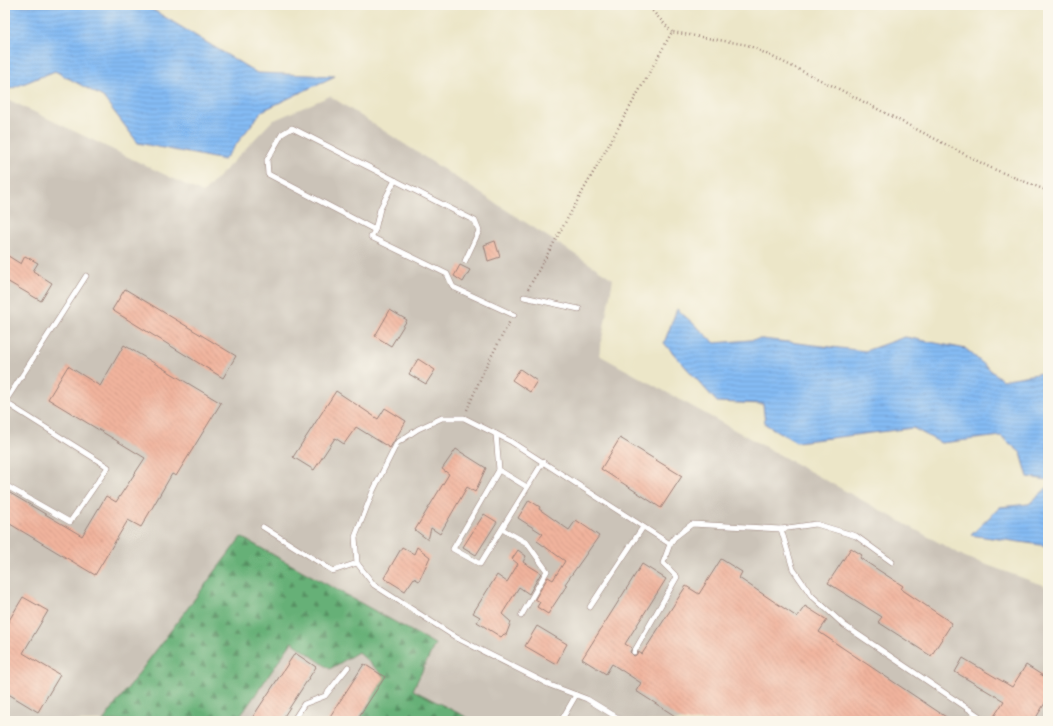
<svg xmlns="http://www.w3.org/2000/svg" width="1053" height="726" viewBox="0 0 1053 726" font-family="'Playpen Sans',sans-serif">
<style>
.industrial{fill:#cbc3b8}
.forest{fill:url(#forest-firs);stroke:#586851}
.water{fill:url(#water-rules);stroke:#676d90}
.building{fill:url(#building-back-hatch)}
.lines{fill:none;stroke-linecap:round;stroke-linejoin:round}
.lane-casing{stroke:#9b827a;stroke-width:6}
.path{stroke:#9b827a;stroke-width:2.5;stroke-dasharray:1 3;stroke-linecap:butt}
.lane{stroke:#fff;stroke-width:5}
</style>
<defs>
<pattern id="forest-firs" width="22" height="20" patternUnits="userSpaceOnUse"><rect width="22" height="20" fill="#66b077"/><path d="M5 1l3.5 6h-7zM16 11l3.5 6h-7z" fill="#568f62"/></pattern>
<pattern id="water-rules" width="6" height="5" patternUnits="userSpaceOnUse"><rect width="6" height="5" fill="#84bbf4"/><path d="M0 2.5h6" fill="none" stroke="#74a0d1"/></pattern>
<pattern id="building-back-hatch" width="6" height="6" patternUnits="userSpaceOnUse"><rect width="6" height="6" fill="#f1b49d"/><path d="M-1 5l2 2M0 0l6 6M5-1l2 2" fill="none" stroke="#d09a87"/></pattern>
</defs>
<rect width="100%" height="100%" fill="#fbf7ec"/>
<filter id="ink" filterUnits="userSpaceOnUse"><feTurbulence type="fractalNoise" baseFrequency=".025" numOctaves="2"/><feDisplacementMap in="SourceGraphic" scale="8" xChannelSelector="R" yChannelSelector="G"/><feConvolveMatrix kernelMatrix="1 2 1 2 8 2 1 2 1" color-interpolation-filters="sRGB"/></filter>
<filter id="wash" filterUnits="userSpaceOnUse"><feTurbulence type="fractalNoise" baseFrequency=".012" numOctaves="4" result="noise"/><feDisplacementMap in="SourceGraphic" scale="16" xChannelSelector="R" yChannelSelector="G"/><feGaussianBlur stdDeviation="0.9" result="paint"/><feColorMatrix in="noise" values="0 0 0 0 0 0 0 0 0 0 0 0 0 0 0 0 0 1.4 0 .05"/><feComposite in="paint" operator="in"/></filter>
<g filter="url(#wash)">
<rect width="100%" height="100%" fill="#ece6c8"/>
<polygon class="industrial" points="330,96 613,279 599,355 965,557 1048,587 1048,721 5,721 5,98 203,193 272,121"/>
<polygon class="forest" points="241,537 435,644 413,690 474,721 359,721 385,677 358,652 330,669 292,642 237,721 103,721"/>
<g class="water">
<polygon points="5,5 145,5 257,73 335,76 262,111 224,160 138,143 103,97 55,71 10,89 5,86"/>
<polygon points="677,309 715,343 762,339 865,351 905,337 966,349 1002,380 1048,372 1048,480 1028,477 1021,453 1001,436 941,443 913,428 796,442 765,424 763,404 717,402 664,343"/>
<polygon points="1048,487 1048,546 971,535 1000,507 1029,504"/>
</g>
<g id="blocks">
<g class="building">
<polygon points="495,241 500,257 488,261 484,245"/>
<polygon points="5,254 21,264 25,256 38,263 33,271 52,283 41,301 5,280"/>
<polygon points="460,265 470,270 463,282 454,276"/>
<polygon points="125,289 236,356 223,378 112,310"/>
<polygon points="390,310 407,320 391,346 375,336"/>
<polygon points="124,345 221,403 176,476 172,474 141,527 128,520 95,575 5,521 5,490 82,536 106,496 116,502 145,458 48,399 68,366 100,386"/>
<polygon points="418,359 435,370 426,384 409,374"/>
<polygon points="520,369 537,381 530,392 512,380"/>
<polygon points="336,391 378,419 385,408 406,421 390,448 356,427 344,444 335,438 314,470 293,457"/>
<polygon points="620,438 682,476 661,508 601,469"/>
<polygon points="456,449 486,468 475,492 467,487 440,534 431,528 428,540 415,530 449,474 442,469"/>
<polygon points="529,500 540,507 539,509 569,530 576,520 599,536 565,584 567,585 548,614 537,607 540,602 535,599 548,577 553,580 565,561 537,541 543,534 518,518"/>
<polygon points="484,514 497,522 476,555 463,547"/>
<polygon points="402,547 414,554 417,547 430,557 419,581 414,578 405,591 384,578"/>
<polygon points="851,548 862,555 860,558 903,586 901,589 952,623 931,656 878,622 882,617 828,583"/>
<polygon points="518,550 526,556 523,562 541,573 529,594 519,587 502,614 511,622 506,635 504,634 501,637 477,622 480,617 473,613 497,575 507,582 518,564 512,559"/>
<polygon points="721,559 742,572 739,578 797,617 805,606 827,620 819,632 952,721 683,721 636,691 641,683 612,664 606,674 582,659 642,564 666,579 625,644 632,648 630,652 634,656 636,655 638,652 642,654 686,586 699,594"/>
<polygon points="23,597 48,611 23,653 60,675 38,712 5,692 5,627"/>
<polygon points="537,626 567,644 556,664 525,646"/>
<polygon points="295,653 316,667 281,721 250,721"/>
<polygon points="963,658 1012,687 1026,665 1048,679 1048,698 1034,721 991,721 1004,701 955,672"/>
<polygon points="364,664 385,677 356,721 327,721"/>
</g>
</g>
</g>
<g filter="url(#ink)">
<use href="#blocks" fill-opacity="0" stroke="#9b827a" stroke-width="1"/>
<g class="lines">
<g class="lane-casing">
<g id="lane">
<polyline points="395,180 380,209 375,230 268,174 267,160 282,134 292,128 475,221 479,231 465,261"/>
<polyline points="375,230 371,237 447,274 453,287 514,315"/>
<polyline points="524,297 579,309"/>
<polyline points="5,402 108,467 70,522 5,485"/>
<polyline points="5,402 86,276"/>
<polyline points="496,434 499,470 453,549 480,564 543,462"/>
<polyline points="499,470 527,487"/>
<polyline points="263,527 333,571 357,563"/>
<polyline points="502,529 527,543 547,571 521,616"/>
<polyline points="781,529 793,569 811,595 844,625 979,716 976,721"/>
<polyline points="590,607 643,527"/>
<polyline points="634,652 677,577 663,563 670,544"/>
<polyline points="293,721 304,704 325,696 348,667"/>
<polyline points="561,721 576,695"/>
<polyline points="623,721 587,699 550,685 457,638 374,585 357,563 355,537 373,491 397,443 418,429 442,418 464,418 510,441 670,544 674,538 692,524 781,529 816,524 856,536 892,562"/>
</g>
</g>
<g class="path">
<polyline points="647,5 672,32"/>
<polyline points="528,289 672,32 748,45 839,89 991,168 1048,191"/>
<polyline points="467,410 484,370 510,321"/>
</g>
<use href="#lane" class="lane"/>
</g>
</g>
<rect width="1053" height="726" fill="none" stroke="#fbf7ec" stroke-width="20"/>
</svg>
